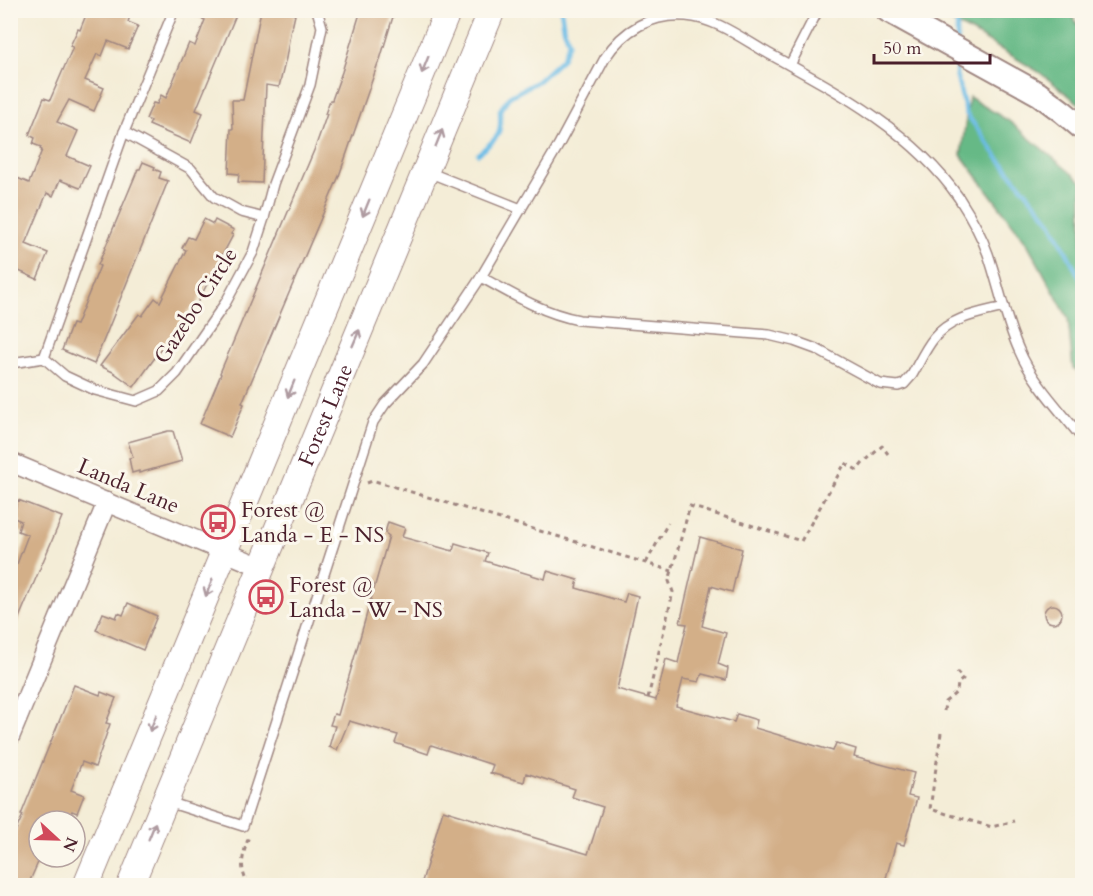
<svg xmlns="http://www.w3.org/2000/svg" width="1093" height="896" viewBox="0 0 1093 896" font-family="Cardo,serif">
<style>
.forest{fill:#66b986;stroke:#586c58;stroke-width:1.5}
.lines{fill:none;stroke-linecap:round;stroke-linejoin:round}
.stream{stroke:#6bbce6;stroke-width:4.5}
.building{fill:#d3af88}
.service-casing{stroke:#9f8681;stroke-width:12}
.minor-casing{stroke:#9f8681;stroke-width:21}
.tertiary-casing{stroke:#9f8681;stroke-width:26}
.secondary-casing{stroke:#9f8681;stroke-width:28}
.path{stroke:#9f8681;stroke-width:3;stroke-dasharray:4.5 4.5;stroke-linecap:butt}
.service{stroke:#fff;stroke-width:9}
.minor{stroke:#fff;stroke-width:18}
.tertiary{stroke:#fff;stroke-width:22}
.secondary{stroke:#fff;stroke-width:26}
.tram{stroke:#4a1f2b;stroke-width:1.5}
.oneway{stroke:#ae9aa0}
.labels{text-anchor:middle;stroke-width:6;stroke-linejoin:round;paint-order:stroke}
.street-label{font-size:22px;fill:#4a1f2b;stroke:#fbf7ec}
.poi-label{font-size:22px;fill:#4a1f2b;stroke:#fbf7ec;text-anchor:start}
</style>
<rect width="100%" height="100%" fill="#fbf7ec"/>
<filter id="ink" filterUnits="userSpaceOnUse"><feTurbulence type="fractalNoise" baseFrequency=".0167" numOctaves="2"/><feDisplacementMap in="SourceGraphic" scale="12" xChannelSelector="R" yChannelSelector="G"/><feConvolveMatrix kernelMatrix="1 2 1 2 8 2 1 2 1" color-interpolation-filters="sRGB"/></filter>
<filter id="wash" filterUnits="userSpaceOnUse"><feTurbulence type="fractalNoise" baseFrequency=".008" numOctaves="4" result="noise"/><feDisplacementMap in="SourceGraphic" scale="24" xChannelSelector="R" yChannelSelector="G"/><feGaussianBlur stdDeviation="1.35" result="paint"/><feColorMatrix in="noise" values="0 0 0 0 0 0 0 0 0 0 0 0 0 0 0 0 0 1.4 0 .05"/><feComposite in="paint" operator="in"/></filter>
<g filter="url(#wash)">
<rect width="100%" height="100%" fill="#f4edd7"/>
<g class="forest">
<polygon points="928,11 1069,11 1082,31 1082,106 1039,72 972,32"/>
<polygon points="969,97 1009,121 1082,182 1082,374 1073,368 1068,318 1027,243 961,155"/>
</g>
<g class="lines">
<g class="stream">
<polyline points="957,41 957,10"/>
<polyline points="957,55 956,74 966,113 999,159 1051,222 1082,282"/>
<path d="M478 154C498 137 502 137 500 110L509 97 538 81 562 59 569 42 564 29 561 10"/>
</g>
</g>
<g id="blocks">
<g class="building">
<polygon points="88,10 132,10 128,22 138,26 128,49 108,41 102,56 97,54 85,80 104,88 94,111 69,100 57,122 78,131 67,156 90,166 80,188 60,180 53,196 47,193 26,244 48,253 37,279 10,267 10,175 29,183 42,150 40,149 41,147 33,144 35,138 29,135 44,98 50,100 73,47 70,46 78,29 80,30"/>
<polygon points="183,10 238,10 196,110 203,113 191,143 149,125 151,121 146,119 153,103 157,104 161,95 166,98 189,43 195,46 205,20"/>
<polygon points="261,10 294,10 293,14 295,15 292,28 291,28 286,58 279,87 266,85 262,183 238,182 239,174 229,173 231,129 233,129 232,100 243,100"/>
<polygon points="361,10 395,10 379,63 378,63 339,176 242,403 244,404 230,437 200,424 221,374 220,373 315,148 327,114 325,114 330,100 332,100 342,72"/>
<polygon points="143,162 155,167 154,169 161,172 159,178 168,181 94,364 62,350 72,324 76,325 100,266 98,265 138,169 140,169"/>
<polygon points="204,219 213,224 215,220 234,230 231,234 233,235 195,307 193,306 190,311 189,310 134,387 113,372 100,366 139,314 142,316 155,298 160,302 186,250 182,248 188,237 194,239"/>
<polygon points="168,431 173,431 182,461 139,473 139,471 132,473 129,458 133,457 128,442"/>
<polygon points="18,500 62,517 10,639 10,561 17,564 28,535 18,531 21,521 12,517"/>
<polygon points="388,522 405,528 402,537 453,551 455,543 488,553 485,561 545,579 547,571 578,580 576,588 624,602 627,593 638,596 617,689 656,700 666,659 678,663 687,624 680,623 700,537 742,549 732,592 711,586 702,626 726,633 718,664 728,668 726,680 702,674 699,682 683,679 676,706 734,722 737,714 757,720 755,728 833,751 836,743 856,749 854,757 914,773 908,796 917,798 904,845 896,843 884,885 421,885 443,810 588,854 603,807 572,797 575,789 526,773 524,782 490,773 493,765 431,745 428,754 395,743 398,735 349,721 337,750 329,747 335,726 330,725 334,714 338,715 389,536 385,533"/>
<polygon points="128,603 157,616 143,650 96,630 103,613 116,618 118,613 123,615"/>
<circle cx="1053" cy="614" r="9"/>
<polygon points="74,685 100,695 101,692 116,698 106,723 110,724 95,767 82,762 71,790 84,795 77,813 72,811 69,818 61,815 58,821 39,821 39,841 33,855 40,858 28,885 10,885 10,843 23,815 21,815 27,800"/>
</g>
</g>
</g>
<g filter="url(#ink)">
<use href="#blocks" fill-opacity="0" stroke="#9f8681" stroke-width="1.5"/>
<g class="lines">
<g class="service-casing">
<g id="service">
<polyline points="790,65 818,10"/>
<polyline points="124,132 191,169 214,197 241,212 264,218"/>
<polyline points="428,172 521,209"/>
<path d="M481 277C513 295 543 313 579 320L769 335 794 341 816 349 880 384 898 386 904 384 912 375C919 363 925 349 934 338 951 317 980 313 1004 307"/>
<polyline points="44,358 124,132 174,10"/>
<polyline points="10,360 18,362 44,358 65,376 95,390 136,401 159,391 177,373 226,302 253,252 264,218 273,184 310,85 322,27 317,10"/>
<path d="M168 802 243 826 373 422 385 404 423 364 481 277 558 146 605 58C623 30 652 13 686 16 714 18 740 37 764 51 835 90 912 130 959 198 970 215 981 234 988 254 999 286 1005 319 1019 350 1033 383 1060 410 1082 438"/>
</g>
</g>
<g class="minor-casing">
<g id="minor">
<polyline points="10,462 261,567"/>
<polyline points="10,737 107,502"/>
</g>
</g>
<g class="tertiary-casing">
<polyline id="tertiary" points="887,10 1039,94 1063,112 1082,128"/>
</g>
<g class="secondary-casing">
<g id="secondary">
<polyline points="86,886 448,10"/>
<path id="s1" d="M130 886 492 10"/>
</g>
</g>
<g class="path">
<polyline points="367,483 372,481 375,481 672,571"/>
<polyline points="646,563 668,523"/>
<polyline points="648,698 673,592 669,581 690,506 801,541 845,463 857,470 863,463 882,446 888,454"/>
<polyline points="944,711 945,702 957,692 958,683 963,679 956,671"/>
<polyline points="941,733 930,809 992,827 1014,821"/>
<path d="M249 886C238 868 243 854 249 836"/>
</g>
<use href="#service" class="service"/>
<use href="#minor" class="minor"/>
<use href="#tertiary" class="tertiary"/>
<use href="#secondary" class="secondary"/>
<polyline class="tram" points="1081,10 1082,13"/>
</g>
<defs><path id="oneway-shaft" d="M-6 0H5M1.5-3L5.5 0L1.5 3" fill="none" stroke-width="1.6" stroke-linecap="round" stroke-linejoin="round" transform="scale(1.5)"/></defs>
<g class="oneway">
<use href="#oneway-shaft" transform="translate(425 65) rotate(112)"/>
<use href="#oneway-shaft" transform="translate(439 138) rotate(-68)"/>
<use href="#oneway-shaft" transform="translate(366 208) rotate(112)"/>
<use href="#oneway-shaft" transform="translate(356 338) rotate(-67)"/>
<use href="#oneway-shaft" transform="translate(291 389) rotate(112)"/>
<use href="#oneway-shaft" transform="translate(209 588) rotate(112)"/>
<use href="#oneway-shaft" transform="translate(153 723) rotate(112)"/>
<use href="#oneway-shaft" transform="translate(152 831) rotate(-68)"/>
</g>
</g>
<defs>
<g id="bus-ring" transform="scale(1.725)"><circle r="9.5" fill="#fbf7ec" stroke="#d1495b" stroke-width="1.5"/><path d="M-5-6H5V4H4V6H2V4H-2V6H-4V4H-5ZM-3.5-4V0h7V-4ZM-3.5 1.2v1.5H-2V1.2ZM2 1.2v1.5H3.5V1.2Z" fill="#d1495b"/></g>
</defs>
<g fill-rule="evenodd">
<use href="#bus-ring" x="218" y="522"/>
<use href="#bus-ring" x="266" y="597"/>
</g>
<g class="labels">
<g class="street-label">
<text transform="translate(195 305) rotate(-57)" y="8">Gazebo Circle</text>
<text dy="8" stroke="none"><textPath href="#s1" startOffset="510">Forest Lane</textPath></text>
<text transform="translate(129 485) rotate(23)" y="8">Landa Lane</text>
</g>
<g class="poi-label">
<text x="241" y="517">Forest @<tspan x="241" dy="25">Landa - E - NS</tspan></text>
<text x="289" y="592">Forest @<tspan x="289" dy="25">Landa - W - NS</tspan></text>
</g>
</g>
<rect width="1093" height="896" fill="none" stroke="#fbf7ec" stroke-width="36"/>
<g transform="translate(57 839) rotate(112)"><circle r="28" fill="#fbf7ec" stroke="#b4a19f" stroke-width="1.5"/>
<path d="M0-4.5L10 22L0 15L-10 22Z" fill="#d1495b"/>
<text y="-9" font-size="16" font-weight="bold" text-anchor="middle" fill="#4a1f2b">N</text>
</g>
<path d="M874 54v9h116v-9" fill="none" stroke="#4a1f2b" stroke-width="3"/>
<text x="883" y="54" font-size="18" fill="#4a1f2b" stroke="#fbf7ec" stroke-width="4.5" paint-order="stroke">50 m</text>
</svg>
